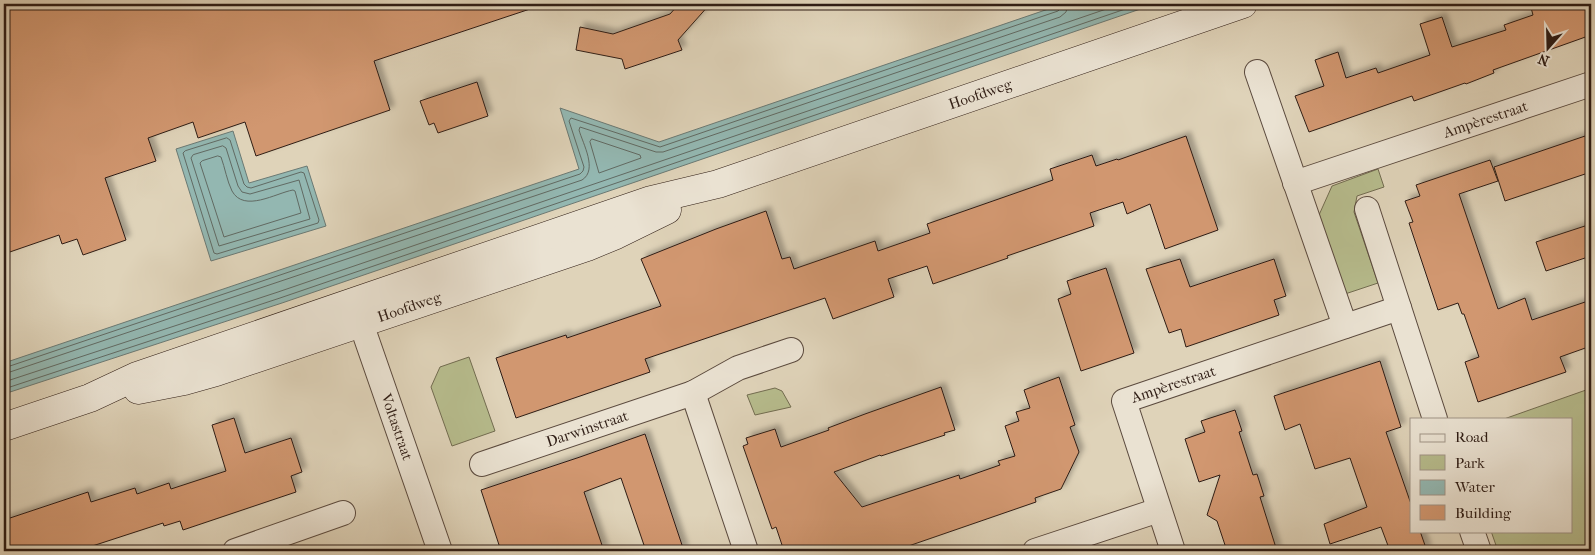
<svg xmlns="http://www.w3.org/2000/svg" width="1595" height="555" viewBox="0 0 1595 555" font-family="'IM FELL French Canon',serif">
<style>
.green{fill:#b6bb8c;stroke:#726c50}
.water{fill:#93b7b1;stroke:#6b7973}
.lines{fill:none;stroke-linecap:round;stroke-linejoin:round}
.shore{stroke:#616a63;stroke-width:1}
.building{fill:#d19770;stroke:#2f1d15;filter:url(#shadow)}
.minor-casing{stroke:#5b4a3e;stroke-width:26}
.secondary-casing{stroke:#2f1d15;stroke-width:29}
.minor{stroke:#eae2d2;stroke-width:24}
.secondary{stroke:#eae2d2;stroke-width:28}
.labels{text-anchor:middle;stroke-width:5;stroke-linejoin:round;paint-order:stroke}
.street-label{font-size:15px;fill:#2f1d15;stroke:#eae2d2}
</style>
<defs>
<filter id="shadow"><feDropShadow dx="4.5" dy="-4.5" stdDeviation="2.5" flood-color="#0004"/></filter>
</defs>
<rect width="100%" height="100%" fill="#dfd3b9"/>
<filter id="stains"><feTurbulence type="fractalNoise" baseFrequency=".004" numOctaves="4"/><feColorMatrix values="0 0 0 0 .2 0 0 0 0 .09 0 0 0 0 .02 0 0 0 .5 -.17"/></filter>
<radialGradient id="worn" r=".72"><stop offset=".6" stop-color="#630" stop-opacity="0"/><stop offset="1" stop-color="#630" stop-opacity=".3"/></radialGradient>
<g class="green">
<polygon points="1378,169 1384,187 1357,196 1354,212 1378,283 1345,294 1319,215 1332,186"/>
<polygon points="469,357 495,431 452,446 431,387 440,367"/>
<polygon points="775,388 782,391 791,407 755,415 747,395"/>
<polygon points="1586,390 1591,406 1591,551 1498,551 1491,531 1571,531 1571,419 1504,419"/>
</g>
<g class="water">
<polygon points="1063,4 1155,4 282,303 4,394 4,363 579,169 560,108 659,142"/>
<polygon points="233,131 249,183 307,166 326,226 211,261 176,149"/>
</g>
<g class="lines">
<g class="shore">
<polygon points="227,138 230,140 244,184 247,187 251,188 301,172 304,173 319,220 318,223 217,254 214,253 183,153 185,151"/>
<polygon points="592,139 640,155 641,158 599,173 590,142"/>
<polygon points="223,146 226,148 238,186 242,192 250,194 299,180 310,219 219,246 191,158 193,155"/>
<path d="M218 156 221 157C225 168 227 181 232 191 244 213 276 193 293 190L295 191 301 213 224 237 200 163 202 161Z"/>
<polyline points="4,368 580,174 583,171 584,167 569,121 571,118 660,147 1058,11 1061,8 1062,4"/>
<path d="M4 374 582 180C598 170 583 144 579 130L580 127 656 152H663L1060 17 1066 12 1068 4"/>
<polyline points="4,382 278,292 1121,4"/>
<polyline points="4,389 280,298 1140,4"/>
</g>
</g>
<g class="building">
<polygon points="4,4 533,4 533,8 374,61 390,110 256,156 245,122 198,138 193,122 148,138 156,161 105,178 126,240 83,255 77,239 62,244 59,235 4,254"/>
<polygon points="679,4 710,4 678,40 682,50 625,69 622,59 576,50 580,27 613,34 670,14"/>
<polygon points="1530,4 1587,4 1591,15 1591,35 1493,70 1494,73 1466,84 1465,83 1414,101 1412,96 1309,132 1295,96 1324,86 1315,60 1338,52 1346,78 1376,68 1378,73 1430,55 1420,24 1442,17 1452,47 1506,30 1504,25 1533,15"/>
<polygon points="477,82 488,116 438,133 434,123 429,125 420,101"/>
<polygon points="1591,134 1591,172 1505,201 1494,167"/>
<polygon points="1186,136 1218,230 1165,249 1150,204 1127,214 1123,202 1090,213 1094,226 1007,256 1008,258 933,284 927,266 888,279 894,297 833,319 825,298 645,359 650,372 516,418 496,358 566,335 567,338 661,306 641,259 716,229 766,211 782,259 790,257 794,269 875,241 878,251 930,233 927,224 1053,180 1050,169 1092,155 1096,166 1117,159 1118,160"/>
<polygon points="1490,160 1498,181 1459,194 1498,309 1525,298 1532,320 1591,300 1591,346 1560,357 1566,372 1478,402 1465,362 1479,357 1464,314 1462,314 1458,303 1438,310 1409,223 1413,222 1405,201 1420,196 1416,185"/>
<polygon points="1591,224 1591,256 1546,271 1536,242"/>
<polygon points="1180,259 1190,287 1274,259 1286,296 1274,300 1279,315 1186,347 1181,329 1169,333 1146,269"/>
<polygon points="1106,268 1134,353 1081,371 1058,299 1071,294 1067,281"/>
<polygon points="1380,361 1401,427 1386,432 1411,504 1411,531 1420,531 1427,551 1390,551 1381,527 1330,544 1324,524 1367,507 1350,458 1315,469 1300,424 1285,430 1274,396"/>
<polygon points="1059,377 1075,425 1070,427 1079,452 1061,489 1035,498 1036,502 894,551 784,551 776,527 772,529 743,446 748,444 746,438 775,429 781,447 829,430 828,428 865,414 941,387 955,430 944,433 945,435 881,456 880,455 834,472 862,507 959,475 960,479 1000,465 998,461 1015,456 1005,426 1019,421 1016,412 1030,408 1024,390"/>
<polygon points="1235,410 1242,431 1239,432 1253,475 1257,474 1264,496 1260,497 1277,551 1227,551 1217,521 1207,515 1220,475 1199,482 1185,439 1205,432 1201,421"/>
<polygon points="234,418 245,453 291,438 302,472 291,476 296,492 183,530 180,521 164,526 163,523 77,551 4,551 4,520 88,492 91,502 135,488 137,494 169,483 171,489 226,471 212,425"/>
<polygon points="645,434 684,551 646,551 621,478 584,492 604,551 501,551 481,490 580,457"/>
</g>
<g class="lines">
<g class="minor-casing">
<g id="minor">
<polyline points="1257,72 1345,326"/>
<path id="s1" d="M1295 183 1591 84"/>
<polyline points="1367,209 1435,419"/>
<path id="s2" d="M355 306 440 551"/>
<polyline points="693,393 746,551"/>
<path id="s3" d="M482 464 693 393 738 368 791 350"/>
<polyline points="1472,531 1479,551"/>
<polyline points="235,551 343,513"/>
<polyline points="1035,551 1159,510"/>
<path id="s4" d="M1173 551 1124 401 1399 308"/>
</g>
</g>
<g class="secondary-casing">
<g id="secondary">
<path id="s5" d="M138 390 184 381 216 372 587 247 616 235 667 210"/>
<path id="s6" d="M4 427 90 398 137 376 651 200 718 184 1243 4"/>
</g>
</g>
<use href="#minor" class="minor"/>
<use href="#secondary" class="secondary"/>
</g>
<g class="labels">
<g class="street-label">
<text dy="5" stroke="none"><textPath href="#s6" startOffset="1032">Hoofdweg</textPath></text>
<text dy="5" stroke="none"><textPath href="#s1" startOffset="201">Ampèrestraat</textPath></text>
<text dy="5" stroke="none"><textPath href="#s5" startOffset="284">Hoofdweg</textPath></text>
<text dy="5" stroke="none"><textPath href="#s4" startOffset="210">Ampèrestraat</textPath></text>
<text dy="5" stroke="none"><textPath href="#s2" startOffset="128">Voltastraat</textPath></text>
<text dy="5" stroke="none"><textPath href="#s3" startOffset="111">Darwinstraat</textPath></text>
</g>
</g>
<rect width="1595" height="555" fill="none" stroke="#dfd3b9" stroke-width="20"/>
<rect x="5" y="5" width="1585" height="545" fill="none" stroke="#2f1d15" stroke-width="2.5"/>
<rect x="10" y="10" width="1575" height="535" fill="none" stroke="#2f1d15"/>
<rect x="1410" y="418" width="162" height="115" fill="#eae2d2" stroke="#9f9386"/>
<rect x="1420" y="434" width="25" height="8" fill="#eae2d2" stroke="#9f9386"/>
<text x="1455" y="442" font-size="15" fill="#2f1d15">Road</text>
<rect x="1420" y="455" width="25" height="15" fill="#b6bb8c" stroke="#9f9386"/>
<text x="1455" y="468" font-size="15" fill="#2f1d15">Park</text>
<rect x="1420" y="480" width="25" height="15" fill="#93b7b1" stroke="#9f9386"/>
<text x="1455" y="492" font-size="15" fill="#2f1d15">Water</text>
<rect x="1420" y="505" width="25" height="15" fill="#d19770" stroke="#9f9386"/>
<text x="1455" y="518" font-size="15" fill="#2f1d15">Building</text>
<g transform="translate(1548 48) rotate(200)" stroke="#eae2d2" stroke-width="4" paint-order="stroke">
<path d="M0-4L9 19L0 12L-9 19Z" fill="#2f1d15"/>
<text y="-8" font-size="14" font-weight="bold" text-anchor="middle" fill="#2f1d15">N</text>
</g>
<rect width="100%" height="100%" filter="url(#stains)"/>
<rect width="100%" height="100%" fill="url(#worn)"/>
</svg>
